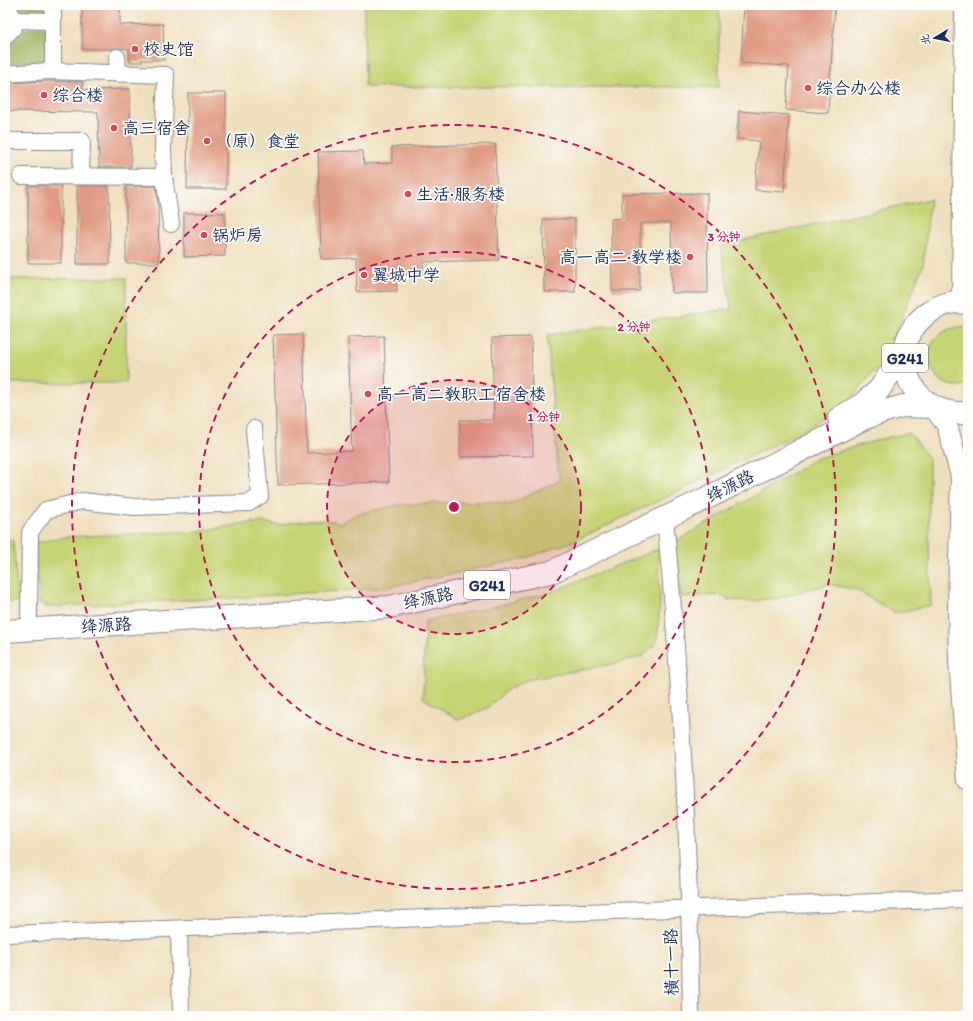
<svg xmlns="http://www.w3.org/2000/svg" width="973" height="1021" viewBox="0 0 973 1021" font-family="Itim,'LXGW WenKai TC',sans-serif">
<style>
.green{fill:#c6d475;stroke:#70826a}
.forest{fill:#9cb666;stroke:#5c7262}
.building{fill:#e19b85}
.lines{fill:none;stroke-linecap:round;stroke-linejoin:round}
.minor-casing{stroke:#85878e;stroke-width:18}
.major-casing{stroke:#85878e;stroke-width:22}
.highway-casing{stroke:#85878e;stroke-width:24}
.minor{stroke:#fff;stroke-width:16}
.major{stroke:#fff;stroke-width:20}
.highway{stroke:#fff;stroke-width:22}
.ring{fill:none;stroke:#c2185b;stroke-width:2;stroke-dasharray:7 5}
.poi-dot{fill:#d1495b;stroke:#fdfcf7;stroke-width:1.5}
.labels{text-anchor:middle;stroke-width:3.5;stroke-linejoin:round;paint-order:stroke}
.shield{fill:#fdfcf7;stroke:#5f6c8c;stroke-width:1}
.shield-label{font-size:16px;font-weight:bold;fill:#1b2f5e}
.poi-label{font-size:17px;fill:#1b2f5e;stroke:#fdfcf7;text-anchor:start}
.street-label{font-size:17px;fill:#1b2f5e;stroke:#fdfcf7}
.centre{fill:#c2185b;stroke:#fdfcf7;stroke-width:2}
.ring-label{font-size:12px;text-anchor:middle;font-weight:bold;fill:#c2185b;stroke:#fdfcf7;stroke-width:3.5;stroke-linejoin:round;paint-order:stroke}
</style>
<rect width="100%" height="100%" fill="#fdfcf7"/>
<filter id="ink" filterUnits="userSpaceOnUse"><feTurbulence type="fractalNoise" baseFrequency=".025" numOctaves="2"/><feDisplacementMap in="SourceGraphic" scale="8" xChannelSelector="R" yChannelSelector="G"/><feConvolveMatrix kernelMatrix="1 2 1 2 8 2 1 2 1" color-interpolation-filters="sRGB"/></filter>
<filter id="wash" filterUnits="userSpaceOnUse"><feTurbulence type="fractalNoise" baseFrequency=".012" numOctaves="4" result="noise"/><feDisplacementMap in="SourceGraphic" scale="16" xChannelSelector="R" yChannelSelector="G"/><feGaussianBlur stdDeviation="0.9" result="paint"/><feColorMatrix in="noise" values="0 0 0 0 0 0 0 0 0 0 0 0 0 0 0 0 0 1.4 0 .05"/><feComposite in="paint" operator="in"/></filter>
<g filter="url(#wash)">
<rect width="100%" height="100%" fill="#efdfbe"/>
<g class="green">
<polygon points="364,5 719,5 719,87 365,87"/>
<polygon points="930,199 923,265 902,317 880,364 852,397 812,426 685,488 574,541 523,559 383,588 231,598 46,607 40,603 34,543 66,537 201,531 241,524 260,522 280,525 294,522 312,520 334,521 340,523 357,514 398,505 458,502 497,502 510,504 559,481 547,335 731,309 721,245"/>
<polygon points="126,278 126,383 5,383 5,279"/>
<path d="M958 327 968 328V384C930 398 909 335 958 327Z"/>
<polygon points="910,433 929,459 929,547 931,605 895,613 857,590 828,584 779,598 748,601 730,600 719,595 681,597 673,543 782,480 815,459 853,447 889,437"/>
<polygon points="13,540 18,602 5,603 5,541"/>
<polygon points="658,549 660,603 657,642 643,656 613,664 526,680 507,690 487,708 459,720 423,698 425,621 484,609 549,593"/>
</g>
<g class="forest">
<polygon points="15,5 47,5 47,16 19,12"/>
<polygon points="41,26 46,29 45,61 11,63 9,51 13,39 21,30"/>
</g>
<g id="blocks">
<g class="building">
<polygon points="82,5 120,5 120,25 163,24 164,60 141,60 142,62 129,62 129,49 117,48 112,49 82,49"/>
<polygon points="744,5 835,5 828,113 786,110 789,66 741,63"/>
<polygon points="49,81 83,82 83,90 130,89 131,167 99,167 98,112 5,111 5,83"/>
<polygon points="188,93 226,93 226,189 187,189"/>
<polygon points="739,111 789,115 784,192 755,190 759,141 737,139"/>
<polygon points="495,144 499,260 423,262 423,274 397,275 397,291 357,292 356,258 321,259 318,152 363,151 364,164 392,163 392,147"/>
<rect x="28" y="186" width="33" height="77"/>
<polygon points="77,186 109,186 110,264 77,264"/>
<polygon points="126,186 156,186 158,204 159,263 126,263"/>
<polygon points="707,193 708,293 672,293 671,223 640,223 640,291 612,291 611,219 622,218 622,194"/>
<polygon points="184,213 225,213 225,256 184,257"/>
<polygon points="543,219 575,219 575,292 544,292"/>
<polygon points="303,334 307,453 352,451 348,337 384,336 389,482 278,485 273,335"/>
<polygon points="531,337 533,456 460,457 460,420 494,420 492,338"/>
</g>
</g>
</g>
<g filter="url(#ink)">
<use href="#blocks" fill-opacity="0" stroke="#85878e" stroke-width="1"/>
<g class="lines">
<g class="minor-casing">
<g id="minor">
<polyline points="53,5 53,71"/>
<path d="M5 7C12 13 15 18 14 27L5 36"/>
<polyline points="15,20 53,21"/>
<polyline points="117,57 118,74"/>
<polyline points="5,74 49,71 166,75 163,148 164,177 171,224"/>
<polyline points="5,141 82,141 81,176"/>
<polyline points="21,176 164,177"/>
<path d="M665 518C681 683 690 850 691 1016"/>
<polyline points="29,615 30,532 46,510 82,501 134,507 249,503 260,496 254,429"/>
<polyline points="179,929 181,1016"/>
<polyline points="5,934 165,929 494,915 968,899"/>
</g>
</g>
<g class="major-casing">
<g id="major">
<polyline points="962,302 965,5"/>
<polyline points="933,407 947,425 961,476 958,606 959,660 968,780"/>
</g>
</g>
<g class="highway-casing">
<g id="highway">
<path d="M968 303C956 301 943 303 933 310 880 340 906 419 968 413"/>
<polyline points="839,418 861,405 879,390 904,352"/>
<polyline points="5,631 389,607 551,572 709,497 863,419 885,411 903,406 933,407"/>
</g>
</g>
<use href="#minor" class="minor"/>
<use href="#major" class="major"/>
<use href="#highway" class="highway"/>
</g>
</g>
<circle cx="454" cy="507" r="127" fill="#c2185b" fill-opacity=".12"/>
<g class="ring">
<circle cx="454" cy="507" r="127"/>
<circle cx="454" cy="507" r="255"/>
<circle cx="454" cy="507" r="382"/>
</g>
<g class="poi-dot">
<circle cx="135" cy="49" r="4"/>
<circle cx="808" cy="88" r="4"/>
<circle cx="44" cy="95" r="4"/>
<circle cx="114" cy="128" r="4"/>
<circle cx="207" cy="141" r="4"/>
<circle cx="408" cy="194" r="4"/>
<circle cx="204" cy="235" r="4"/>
<circle cx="690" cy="257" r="4"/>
<circle cx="364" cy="275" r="4"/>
<circle cx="368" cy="394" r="4"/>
</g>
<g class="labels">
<g class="shield">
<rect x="882" y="344" width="46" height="28" rx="3"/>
<rect x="464" y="571" width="46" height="28" rx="3"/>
</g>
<g class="shield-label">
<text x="905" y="364">G241</text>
<text x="487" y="591">G241</text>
</g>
<g class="poi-label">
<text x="143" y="55">校史馆</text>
<text x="816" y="94">综合办公楼</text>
<text x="52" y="101">综合楼</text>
<text x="122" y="134">高三宿舍</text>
<text x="215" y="147">（原）食堂</text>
<text x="416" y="200">生活·服务楼</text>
<text x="212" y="241">锅炉房</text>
<text x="682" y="263" text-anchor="end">高一高二·教学楼</text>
<text x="372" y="281">翼城中学</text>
<text x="376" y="400">高一高二教职工宿舍楼</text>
</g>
<g class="street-label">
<text transform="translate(730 486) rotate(-27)" y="6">绛源路</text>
<text transform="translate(428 598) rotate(-12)" y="6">绛源路</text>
<text transform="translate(106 625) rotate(-4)" y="6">绛源路</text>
<text transform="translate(671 962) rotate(-91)" y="6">横十一路</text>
</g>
</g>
<circle cx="454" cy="507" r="6" class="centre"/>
<g class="ring-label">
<text x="724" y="241">3 分钟</text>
<text x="634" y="331">2 分钟</text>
<text x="544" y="421">1 分钟</text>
</g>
<rect width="973" height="1021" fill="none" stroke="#fdfcf7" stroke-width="20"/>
<g transform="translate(935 38) rotate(260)" stroke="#fdfcf7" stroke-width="3" paint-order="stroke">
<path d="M0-3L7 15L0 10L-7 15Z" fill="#1b2f5e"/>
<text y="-6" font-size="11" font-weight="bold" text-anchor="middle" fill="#1b2f5e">北</text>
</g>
</svg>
